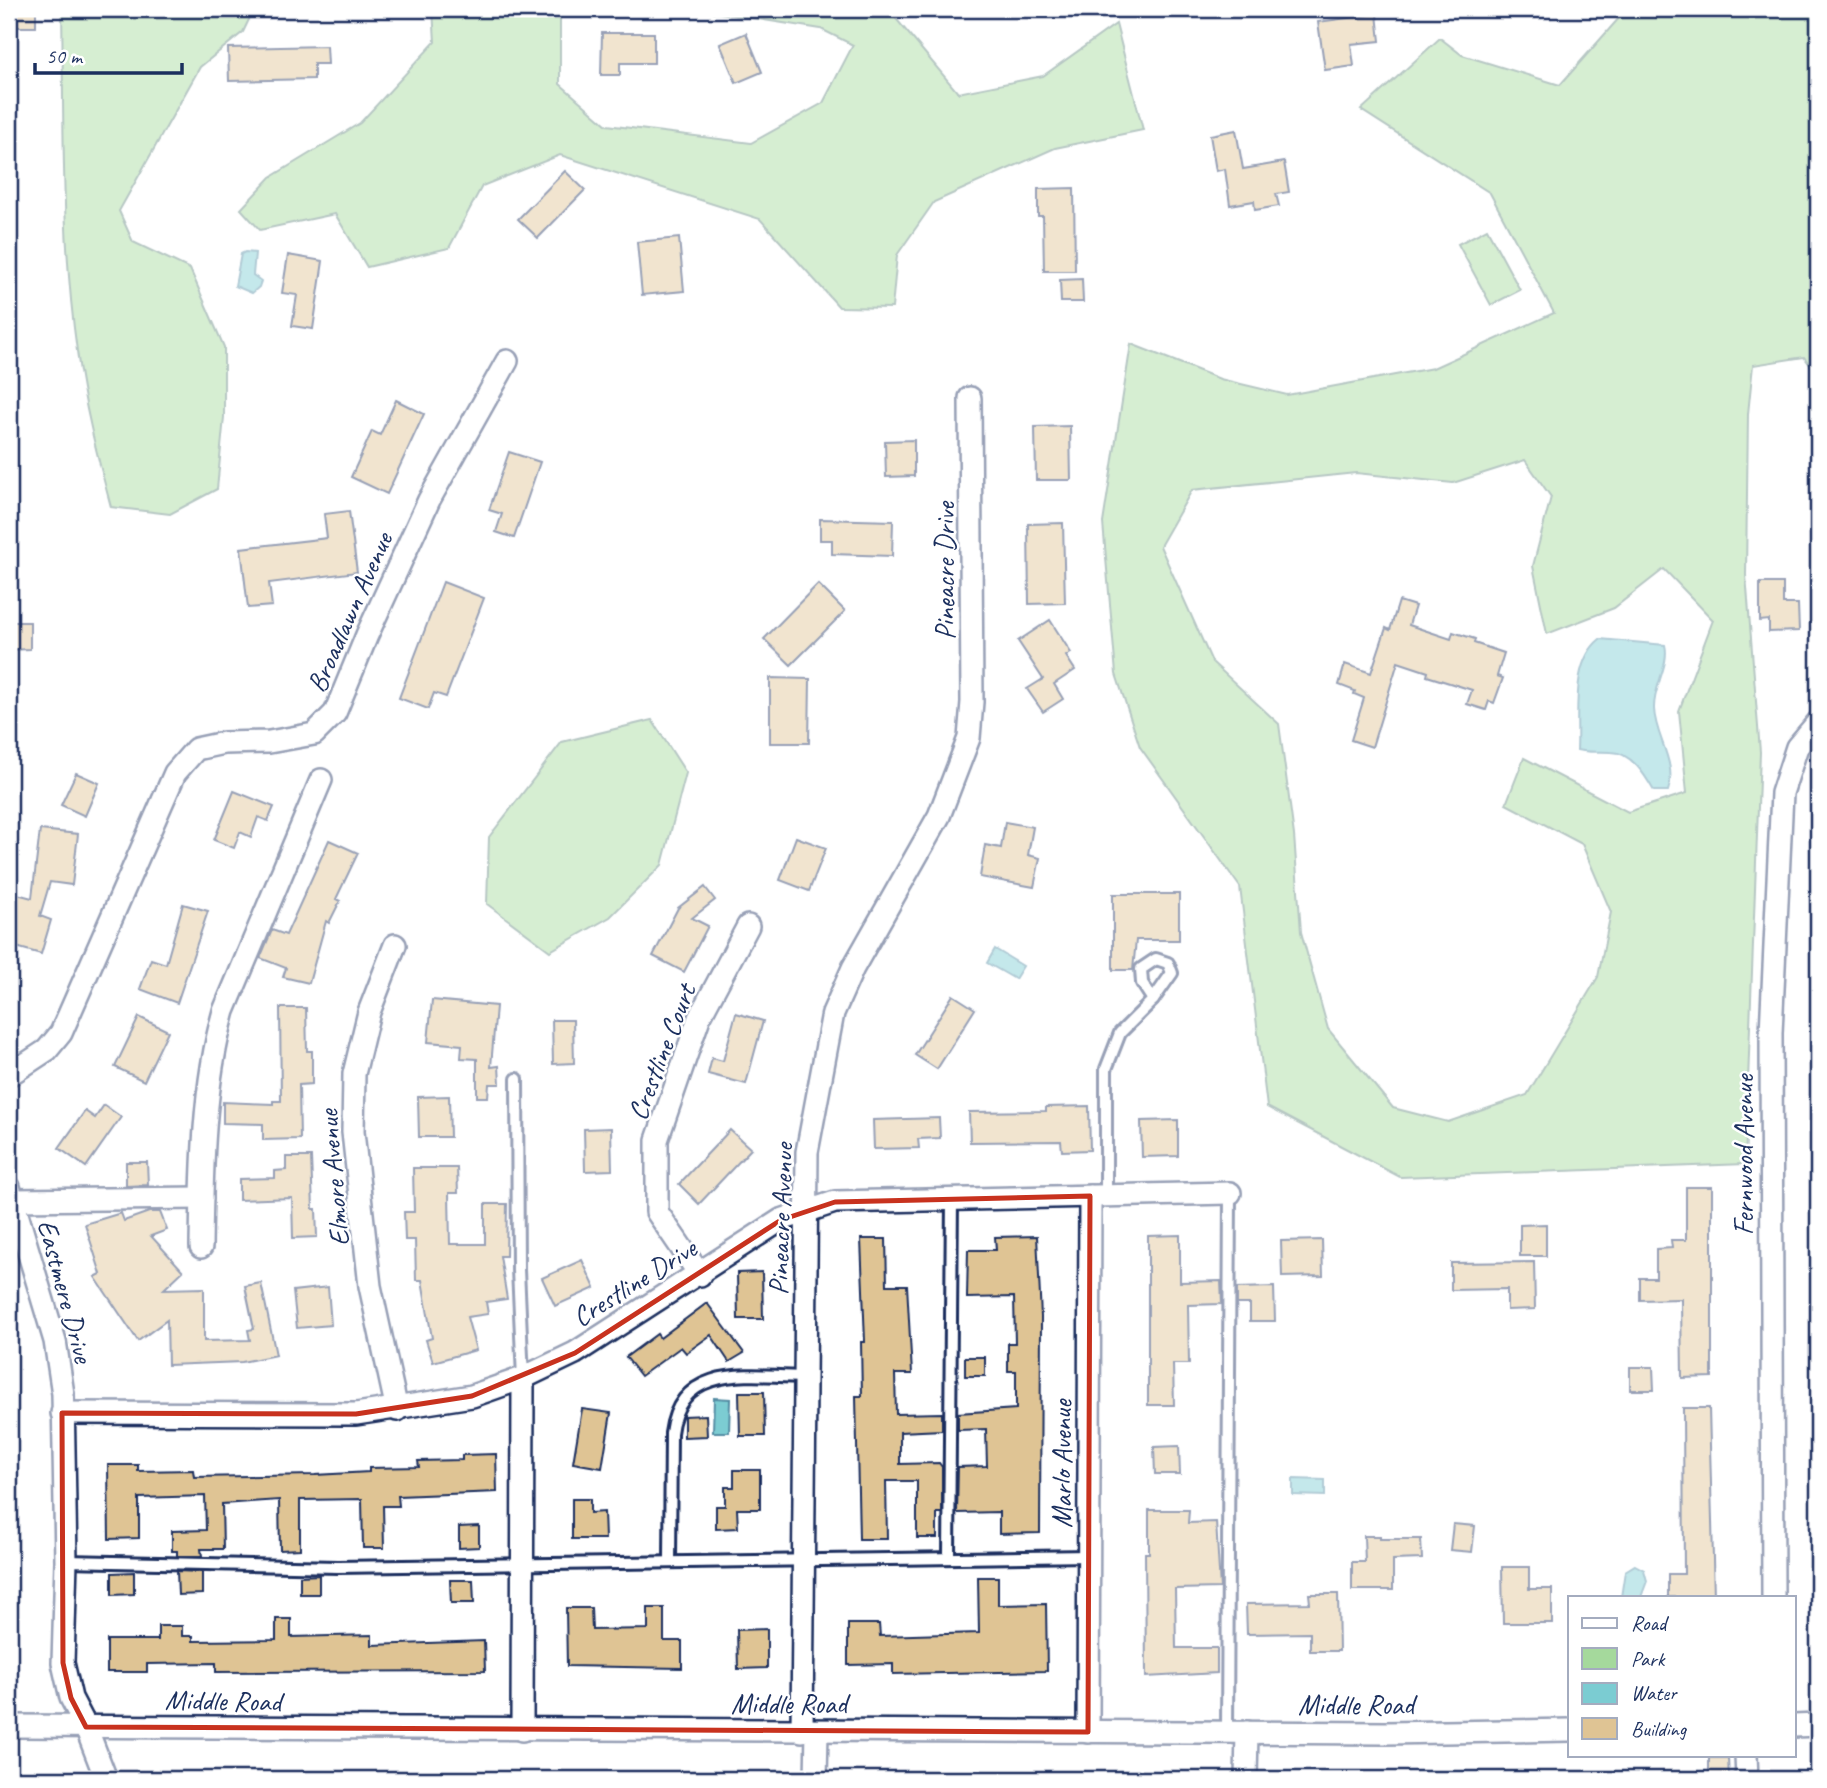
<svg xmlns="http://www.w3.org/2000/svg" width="1827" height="1788" viewBox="0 0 1827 1788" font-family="Caveat,sans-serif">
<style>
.green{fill:#a5d99c;stroke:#60847d;stroke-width:2;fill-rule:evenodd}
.water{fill:#7bccd2;stroke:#558da4;stroke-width:2}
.building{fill:#dfc494;stroke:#1b2f5e;stroke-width:2}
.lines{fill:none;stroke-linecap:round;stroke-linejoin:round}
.service-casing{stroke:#1b2f5e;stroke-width:16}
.minor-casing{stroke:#1b2f5e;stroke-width:26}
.service{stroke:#fff;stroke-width:10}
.minor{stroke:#fff;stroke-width:21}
.marked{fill:none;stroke:#c8321e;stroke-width:5;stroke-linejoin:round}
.labels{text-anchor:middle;stroke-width:5;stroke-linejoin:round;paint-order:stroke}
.street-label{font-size:28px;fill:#1b2f5e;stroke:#fff}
</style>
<rect width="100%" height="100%" fill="#fff"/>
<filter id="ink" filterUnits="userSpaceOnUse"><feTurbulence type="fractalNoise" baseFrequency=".0143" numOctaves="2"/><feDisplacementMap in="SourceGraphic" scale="14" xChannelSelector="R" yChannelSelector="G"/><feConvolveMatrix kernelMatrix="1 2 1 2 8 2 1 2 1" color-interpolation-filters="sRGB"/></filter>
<g filter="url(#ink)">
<g class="green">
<path d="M62 9H254L243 32 200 67 119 211 133 242 190 269 224 347V417L217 489 170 514 111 507C97 455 84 404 77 351 61 238 64 123 62 9Z"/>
<polygon points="433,9 560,9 560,84 607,125 751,143 823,103 853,45 821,29 695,9 888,9 958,93 1043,76 1116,24 1143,130 1055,148 934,202 897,255 892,308 839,307 760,219 560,155 482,186 449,248 367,267 335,214 260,230 241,209 271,177 360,123 435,42"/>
<path d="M1627 9H1818V375L1804 357 1753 365 1748 414 1746 575 1760 752 1745 1164 1400 1177 1267 1107 1240 887 1140 747 1116 674 1103 523 1131 344 1220 379 1287 395 1433 368 1554 313 1490 193 1361 110 1440 38 1462 55 1560 85ZM1525 460 1551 497 1533 566 1547 634 1614 608 1664 569 1713 620 1679 711 1687 793 1628 812 1524 758 1506 804 1582 844 1611 912 1598 977 1527 1095 1448 1122 1393 1108 1328 1029 1301 932 1294 835 1279 724 1212 662 1160 546 1192 490 1356 473 1453 483Z"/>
<polygon points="1487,229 1520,290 1491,305 1458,244"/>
<polygon points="652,720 686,773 662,865 610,917 550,951 487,904 489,837 562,742"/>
</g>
<g class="water">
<polygon points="245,252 255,253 253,275 261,281 259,287 252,293 235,286 241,254"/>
<path d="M1600 639 1665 645C1670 665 1653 687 1654 709 1655 737 1678 763 1668 791H1654C1645 775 1631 752 1611 752 1598 751 1590 753 1577 750 1579 714 1570 663 1600 639Z"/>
<polygon points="995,949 1023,966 1015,979 987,963"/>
<polygon points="714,1398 730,1399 729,1432 713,1432"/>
<polygon points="1293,1479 1325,1480 1325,1496 1293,1495"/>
<polygon points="1635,1565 1644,1570 1647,1581 1641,1597 1621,1597 1625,1571"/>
</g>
<g class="building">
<rect x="9" y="9" width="27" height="18"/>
<polygon points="1377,14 1380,41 1351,44 1354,66 1325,70 1318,22"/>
<polygon points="602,33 654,33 654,63 620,63 620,75 601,75"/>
<polygon points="746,33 762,72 736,83 720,44"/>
<polygon points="327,46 328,64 314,64 314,79 229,81 228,48"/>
<polygon points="1236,130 1243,169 1284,162 1289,192 1276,194 1279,206 1255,210 1254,201 1230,205 1225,169 1216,171 1210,135"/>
<polygon points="565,171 585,190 538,238 518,219"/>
<polygon points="1074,188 1075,271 1044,271 1043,216 1038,216 1038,189"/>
<polygon points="679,238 684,291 642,295 637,242"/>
<polygon points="288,255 323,261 313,329 292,326 297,295 282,293"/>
<polygon points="1082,279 1083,302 1061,302 1060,280"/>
<polygon points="396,400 424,414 387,494 351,477 372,431 380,435"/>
<polygon points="1070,426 1071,480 1036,480 1035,427"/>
<polygon points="914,440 914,476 886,477 885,441"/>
<polygon points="509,452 540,462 514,538 496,532 502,514 489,510"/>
<polygon points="349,511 357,572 269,583 272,606 248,608 241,548 327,538 324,514"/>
<polygon points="820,519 893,521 892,556 832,554 832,540 820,540"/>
<polygon points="1063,523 1065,603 1029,604 1028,524"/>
<polygon points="443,582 484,598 446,697 434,693 428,709 399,698"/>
<polygon points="1760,583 1783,583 1783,604 1798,604 1799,631 1769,632 1769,620 1760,621"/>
<polygon points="818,584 845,611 791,665 764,639"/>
<polygon points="1399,601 1415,606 1409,625 1451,639 1453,632 1475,639 1474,643 1504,653 1497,676 1503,678 1494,703 1489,701 1486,710 1467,704 1472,690 1427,676 1428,672 1398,662 1372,747 1351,740 1364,698 1354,694 1355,691 1339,685 1345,664 1371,673 1386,628 1390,630"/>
<polygon points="1050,620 1071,653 1066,656 1075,670 1054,684 1063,699 1043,712 1027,689 1043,679 1018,641"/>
<polygon points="9,622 30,622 30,649 9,650"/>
<polygon points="770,678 810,679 809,743 770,743"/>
<polygon points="76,773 99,783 85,816 61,805"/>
<polygon points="234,791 274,807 268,821 258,817 251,837 240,832 234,848 214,840"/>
<polygon points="1005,822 1033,827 1028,855 1040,858 1034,887 980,877 985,845 1001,848"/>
<polygon points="40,830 78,834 72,885 50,882 40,916 51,920 41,954 9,945 9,924 17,894 32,898"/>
<polygon points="796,837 826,848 809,891 780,880"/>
<polygon points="329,840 358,853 336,899 340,901 329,923 326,921 309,983 283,977 286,968 260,958 272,930 286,935"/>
<polygon points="705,887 715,900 692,918 708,926 684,972 653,956 678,908"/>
<polygon points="1113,894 1179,894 1179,940 1136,940 1133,970 1113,970"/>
<polygon points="183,904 208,911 177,1003 140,989 151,959 166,964"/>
<polygon points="953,995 975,1009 937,1069 915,1055"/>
<polygon points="432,1000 496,1006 491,1067 499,1066 500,1084 489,1084 488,1097 477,1097 477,1059 461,1058 462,1045 428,1042"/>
<polygon points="280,1008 306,1008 307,1051 312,1051 312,1084 299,1085 300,1139 263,1140 263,1124 223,1123 223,1102 273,1104 273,1101 281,1101"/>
<polygon points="736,1013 763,1021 746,1084 708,1074 712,1058 723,1061"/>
<polygon points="139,1017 168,1031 144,1081 115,1067"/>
<polygon points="552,1020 573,1020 574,1063 553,1064"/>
<polygon points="449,1096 450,1137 419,1137 418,1097"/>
<polygon points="104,1105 121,1117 86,1167 59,1148 85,1111 95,1118"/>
<polygon points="1089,1106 1090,1150 1062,1151 1061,1141 970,1142 969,1112 1046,1111 1046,1107"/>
<polygon points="939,1118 940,1138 918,1139 919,1148 874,1149 873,1120"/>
<polygon points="1178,1120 1178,1156 1142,1157 1141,1121"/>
<polygon points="611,1128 612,1170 585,1171 584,1129"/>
<polygon points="730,1130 751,1149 699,1204 679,1184"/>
<polygon points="286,1157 311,1157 313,1209 316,1209 317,1237 293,1238 292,1198 239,1200 239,1179 275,1178 275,1171 286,1170"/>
<polygon points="126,1162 147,1162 148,1185 126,1186"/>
<polygon points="413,1168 457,1168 458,1193 449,1193 450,1244 485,1244 485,1204 507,1204 506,1256 500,1256 507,1299 486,1302 488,1314 467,1317 476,1350 433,1362 426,1340 432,1338 422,1280 416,1280 415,1240 405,1240 404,1212 414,1212"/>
<polygon points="1686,1187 1712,1187 1712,1377 1682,1378 1681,1299 1640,1300 1640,1278 1656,1278 1656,1249 1672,1248 1671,1240 1686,1240"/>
<polygon points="149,1212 160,1212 167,1230 151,1236 183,1271 164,1289 204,1288 204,1341 250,1340 248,1330 254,1329 245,1286 261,1283 276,1355 242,1362 168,1365 167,1320 138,1341 95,1277 101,1274 85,1224 121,1213 124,1221"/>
<polygon points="1546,1224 1546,1256 1520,1256 1520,1225"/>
<polygon points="1180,1235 1180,1282 1221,1281 1222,1304 1188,1305 1189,1364 1173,1364 1174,1405 1148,1405 1148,1236"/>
<polygon points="1037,1236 1041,1317 1040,1533 999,1534 999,1512 957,1513 958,1467 987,1466 986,1429 958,1430 958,1413 1016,1409 1016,1371 1008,1371 1008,1343 1015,1343 1014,1297 967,1298 968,1250 996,1250 995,1237"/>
<polygon points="861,1239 886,1239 887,1285 907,1285 912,1374 895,1374 896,1414 942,1413 942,1430 900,1432 900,1464 939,1463 942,1467 942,1513 937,1513 937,1538 917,1538 917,1481 886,1481 887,1539 859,1539 856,1396 862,1396 861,1342 865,1342"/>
<polygon points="1322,1240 1323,1276 1282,1277 1281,1241"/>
<polygon points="582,1260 595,1288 555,1306 542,1278"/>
<polygon points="1534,1262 1535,1309 1507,1310 1507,1289 1451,1290 1451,1263"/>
<polygon points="762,1272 763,1319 738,1319 737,1273"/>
<polygon points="328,1287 331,1325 297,1328 293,1291"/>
<polygon points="1274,1287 1275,1321 1250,1321 1250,1304 1237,1304 1237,1288"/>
<polygon points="707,1303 744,1353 729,1362 711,1335 686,1353 681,1347 641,1376 626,1357 657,1334 660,1338"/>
<rect x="965" y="1357" width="20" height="19"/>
<polygon points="1630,1367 1653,1367 1654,1390 1630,1390"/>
<polygon points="739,1392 764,1392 765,1436 740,1436"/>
<polygon points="1683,1408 1709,1408 1714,1597 1668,1597 1668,1574 1684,1574"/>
<polygon points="582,1409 611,1413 602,1468 573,1463"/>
<polygon points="706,1415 707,1436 684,1437 684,1416"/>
<polygon points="1179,1446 1180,1474 1155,1474 1154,1447"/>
<polygon points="496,1454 497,1492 398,1496 399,1506 383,1506 384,1548 363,1548 362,1499 300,1500 300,1549 280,1550 279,1500 222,1504 223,1549 201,1549 202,1556 177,1556 177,1551 172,1551 172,1531 206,1530 205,1496 139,1498 139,1538 109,1539 108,1465 138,1465 138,1471 193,1470 194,1477 315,1475 369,1472 369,1468 419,1467 418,1461 462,1460 462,1455"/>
<polygon points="734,1470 760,1470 760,1509 737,1509 738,1528 716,1529 716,1506 725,1506 725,1487 734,1487"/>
<polygon points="572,1499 590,1499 590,1513 604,1512 605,1539 572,1539"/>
<polygon points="1149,1510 1189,1510 1188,1523 1216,1522 1220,1588 1175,1589 1176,1648 1217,1648 1217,1673 1146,1677 1145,1553 1149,1553"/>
<polygon points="1453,1524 1475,1526 1472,1552 1450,1550"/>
<polygon points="479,1526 479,1547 459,1548 459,1527"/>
<polygon points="1364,1536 1380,1536 1380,1539 1421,1539 1422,1559 1393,1560 1393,1590 1352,1590 1352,1562 1365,1562"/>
<polygon points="1502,1567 1529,1567 1529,1589 1552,1589 1552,1623 1503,1623"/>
<polygon points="177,1571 202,1572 202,1594 178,1595"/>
<polygon points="134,1572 134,1594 112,1595 112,1573"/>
<polygon points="319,1575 319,1594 300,1594 300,1576"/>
<polygon points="978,1577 998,1577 998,1605 1046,1604 1047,1671 893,1674 893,1664 848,1665 848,1624 879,1624 880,1636 979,1633"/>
<polygon points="450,1580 473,1580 474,1603 451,1603"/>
<polygon points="1309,1594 1338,1594 1339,1651 1310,1651 1310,1633 1247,1634 1246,1604 1310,1603"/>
<polygon points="566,1608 591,1608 592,1630 648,1629 648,1608 664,1608 664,1641 682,1641 682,1668 567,1666"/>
<polygon points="276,1619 291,1619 291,1637 372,1635 372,1645 484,1641 485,1671 216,1672 216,1663 147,1664 147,1672 107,1672 107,1640 158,1640 158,1626 182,1626 182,1636 193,1636 193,1641 276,1640"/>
<polygon points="767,1629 767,1668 738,1669 737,1630"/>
<polygon points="1709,1758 1728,1758 1729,1779 1709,1779"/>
</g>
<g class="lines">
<g class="service-casing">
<g id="service">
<polygon points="1156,959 1168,963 1172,973 1153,1000 1142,983 1141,969"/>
<polyline points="517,1079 518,1270 523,1378"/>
<polyline points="1106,1196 1106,1069 1120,1033 1153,1000"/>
<polyline points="949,1558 952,1199"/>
<polyline points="66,1561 338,1567 1089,1556"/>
<path d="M670 1562 671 1433C680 1362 752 1376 805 1377"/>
<polyline points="1227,1732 1230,1193"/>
</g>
</g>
<g class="minor-casing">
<g id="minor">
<polyline points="395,945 369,1012 354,1074 353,1132 370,1286 397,1410"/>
<polyline points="9,1075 47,1050 61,1033 175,773 196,749 224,743 269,742 314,734 335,713 367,635 429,500 507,361"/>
<polyline points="9,1187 55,1341 63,1394 66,1561 63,1663 71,1698 86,1727 106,1779"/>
<polyline points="12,1200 202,1198"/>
<path d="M201 1247C202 1170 203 1086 224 1011L321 780"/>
<polyline points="700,1275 657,1212 657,1140 699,1018 748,926"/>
<polyline points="62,1413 356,1414 472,1396 523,1378 575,1353 781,1220 835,1202 1230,1193"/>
<polyline points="1773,1597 1771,1033 1782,793 1797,747 1818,722"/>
<polyline points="9,1726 1386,1733 1570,1730"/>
<polyline points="1794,1726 1818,1725"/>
<polyline points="522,1730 523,1378"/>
<polyline points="802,1731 807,1152 833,1013 853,968 939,816 969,738 972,702 970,398"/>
<polyline points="1088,1732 1090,1196"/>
<polyline points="1746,1755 1747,1779"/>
<polyline points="816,1779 817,1731"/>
<polyline points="1246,1779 1247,1732"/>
</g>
</g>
<use href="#service" class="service"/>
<use href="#minor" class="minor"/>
</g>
</g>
<path d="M0 0H1827V1788H0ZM1090 1196 1088 1732 86 1727 71 1698 63 1663 62 1413 356 1414 472 1396 575 1353 781 1220 835 1202Z" fill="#fff" fill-opacity=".55" fill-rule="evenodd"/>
<path class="marked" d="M1090 1196 1088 1732 86 1727 71 1698 63 1663 62 1413 356 1414 472 1396 575 1353 781 1220 835 1202Z"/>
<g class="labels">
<g class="street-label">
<text transform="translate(944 571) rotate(-90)" y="10">Pineacre Drive</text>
<text transform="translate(349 612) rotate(-66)" y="10">Broadlawn Avenue</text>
<text transform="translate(661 1052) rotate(-69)" y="10">Crestline Court</text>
<text transform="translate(1743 1155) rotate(-90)" y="10">Fernwood Avenue</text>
<text transform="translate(333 1178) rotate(-95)" y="10">Elmore Avenue</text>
<text transform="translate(780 1219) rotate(-88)" y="10">Pineacre Avenue</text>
<text transform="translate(634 1282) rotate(-32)" y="10">Crestline Drive</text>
<text transform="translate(66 1291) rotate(75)" y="10">Eastmere Drive</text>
<text transform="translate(1061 1464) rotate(-90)" y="10">Marlo Avenue</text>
<text transform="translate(223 1700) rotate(1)" y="10">Middle Road</text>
<text x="789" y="1713">Middle Road</text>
<text x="1356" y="1714">Middle Road</text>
</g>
</g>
<rect width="1827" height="1788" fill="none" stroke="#fff" stroke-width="35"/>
<rect x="18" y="18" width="1792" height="1753" fill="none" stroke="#1b2f5e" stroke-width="2.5" filter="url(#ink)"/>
<rect x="1568" y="1596" width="228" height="161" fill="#ffffff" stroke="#a4acbf" stroke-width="2"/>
<rect x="1582" y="1618" width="35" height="10" fill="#ffffff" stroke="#a4acbf" stroke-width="2"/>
<text x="1631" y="1630" font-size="21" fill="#1b2f5e">Road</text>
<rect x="1582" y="1648" width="35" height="21" fill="#a5d99c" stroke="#a4acbf" stroke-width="2"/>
<text x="1631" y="1666" font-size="21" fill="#1b2f5e">Park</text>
<rect x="1582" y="1683" width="35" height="21" fill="#7bccd2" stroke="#a4acbf" stroke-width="2"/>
<text x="1631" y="1700" font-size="21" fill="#1b2f5e">Water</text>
<rect x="1582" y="1718" width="35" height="21" fill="#dfc494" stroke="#a4acbf" stroke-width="2"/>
<text x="1631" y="1736" font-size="21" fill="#1b2f5e">Building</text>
<path d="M35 63v10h147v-10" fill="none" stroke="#1b2f5e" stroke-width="3.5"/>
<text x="46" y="63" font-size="21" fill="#1b2f5e" stroke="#ffffff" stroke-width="5" paint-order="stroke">50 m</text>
</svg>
